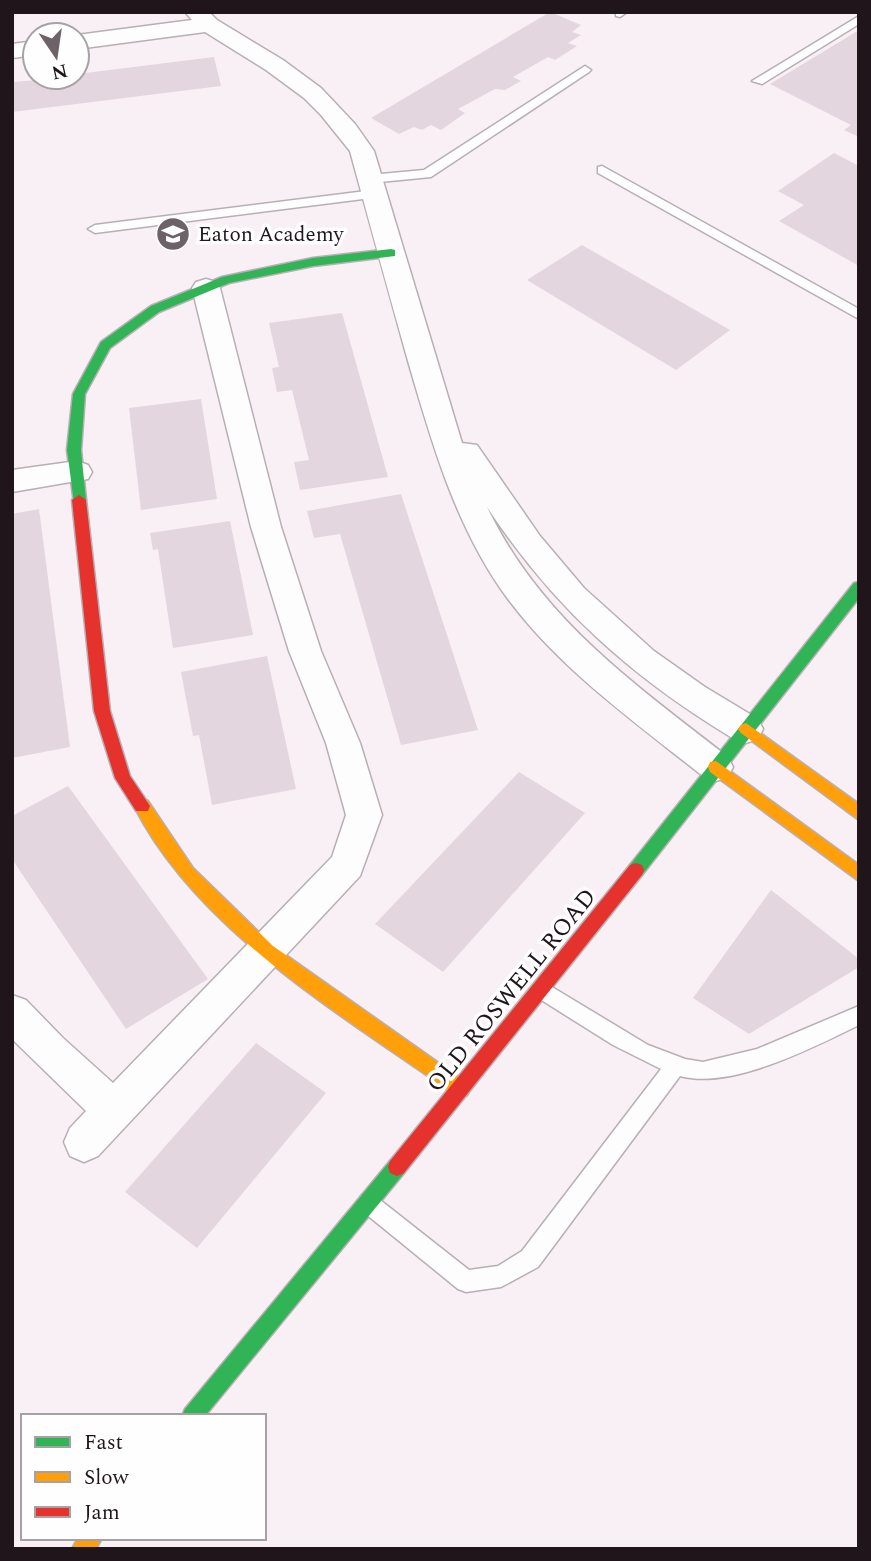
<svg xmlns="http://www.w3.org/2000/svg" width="871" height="1561" viewBox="0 0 871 1561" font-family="Spectral,serif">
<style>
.building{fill:#e4d6de}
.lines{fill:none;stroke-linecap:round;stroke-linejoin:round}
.lane-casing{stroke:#b8afb4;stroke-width:3}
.street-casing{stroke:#b8afb4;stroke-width:3}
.fast-casing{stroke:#b8afb4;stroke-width:3}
.slow-casing{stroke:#b8afb4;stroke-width:3}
.jam-casing{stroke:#b8afb4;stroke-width:3}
.lane{fill:#fefdfd;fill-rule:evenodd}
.street{fill:#fefdfd;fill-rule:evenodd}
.fast{fill:#30b455;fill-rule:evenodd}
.slow{fill:#ff9f0a;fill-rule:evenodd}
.jam{fill:#e5322d;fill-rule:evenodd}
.labels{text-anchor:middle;stroke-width:7;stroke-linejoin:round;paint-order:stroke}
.far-poi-label{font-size:21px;fill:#21151c;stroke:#fefefe;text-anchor:start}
.street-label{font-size:24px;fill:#21151c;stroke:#fefefe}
</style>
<rect width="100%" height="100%" fill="#f8f0f4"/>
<g class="building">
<polygon points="550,12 581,25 572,32 581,35 568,43 577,46 555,60 548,57 513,77 521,81 505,90 495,89 458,109 465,113 441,130 431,125 422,130 414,127 399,134 371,118"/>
<polygon points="859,30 859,137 844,130 851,125 770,84"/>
<polygon points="214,57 221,86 12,112 12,82 77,77 77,74"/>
<polygon points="834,153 859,166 859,266 779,221 804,205 778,191"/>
<polygon points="582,245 730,330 676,370 527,280"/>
<polygon points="342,313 388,477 300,490 294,462 309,460 292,390 277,392 272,368 279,367 269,323"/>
<polygon points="201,399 217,499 141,510 129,408"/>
<polygon points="401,494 478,730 401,745 340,534 314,538 307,511"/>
<polygon points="39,509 70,747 12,758 12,514"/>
<polygon points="230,521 253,635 173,648 158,549 153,550 150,533"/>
<polygon points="267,656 296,789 212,805 199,735 193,736 181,672"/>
<polygon points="519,772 585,813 443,972 375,924"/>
<polygon points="68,786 208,979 126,1029 12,859 12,816"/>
<polygon points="771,890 859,959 859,967 749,1034 693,998"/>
<polygon points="256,1043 326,1093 197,1248 125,1192"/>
</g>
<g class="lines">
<g class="lane-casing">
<g id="lane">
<polygon points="616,12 627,12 620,17 616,16"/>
<polygon points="859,16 859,24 762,84 752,81"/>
<polygon points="585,66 591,70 589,72 431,177 370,183 364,179 370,175 424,170"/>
<polygon points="602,166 859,309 859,319 598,173 598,167"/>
<polygon points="374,190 379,191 379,197 95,233 88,229 95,225"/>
<path d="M542 981 648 1045 685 1059 703 1062 757 1049 859 1006V1025C812 1048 731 1090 680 1076L538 1267 501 1287 466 1292 458 1289 361 1210 358 1203 361 1196 368 1193 375 1196 469 1270 498 1266 522 1251 661 1069 613 1045 535 996 532 990 535 984Z"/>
</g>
</g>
<g class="street-casing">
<g id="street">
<path d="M185 12H209L217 20 283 60 321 88 355 124 374 151 462 443 477 445 540 536 584 588 654 651 705 687 758 719 763 729 758 739 746 743 734 739C631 677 553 607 487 507 540 618 633 683 728 757L733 767 728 777 716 781 704 777C635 722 561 670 508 599 456 529 432 443 408 361 388 291 369 221 350 151L321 115 304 98 266 70 205 32 77 49V35L192 20Z"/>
<polygon points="35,41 35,55 12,58 12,44"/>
<polygon points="206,279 216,282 220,288 281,527 321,651 360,743 382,815 360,876 98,1156 84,1162 70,1156 64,1142 70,1128 86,1111 12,1039 12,995 26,1000 63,1038 113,1083 332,857 346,815 326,743 289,651 251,527 192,288 196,282"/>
<polygon points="77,461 88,465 92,472 88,479 12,492 12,470"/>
</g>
</g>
<g class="fast-casing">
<g id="fast">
<polygon points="391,249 395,250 395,256 313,266 229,283 159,312 110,348 85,394 81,450 86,500 79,505 74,503 67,450 73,394 101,342 151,306 222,277 313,258"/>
<polygon points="859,582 859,598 642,875 636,877 630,875 628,870 630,865 854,583"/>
<polygon points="397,1158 404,1161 406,1167 404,1173 205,1416 182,1416 185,1409 390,1161"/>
</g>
</g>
<g class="slow-casing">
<g id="slow">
<polygon points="746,723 859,804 859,820 741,733 738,729 741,725"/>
<polygon points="716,761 859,865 859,881 710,772 708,767 710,762"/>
<path d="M142 799 148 801 193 868 273 946 467 1083 470 1089 467 1095 461 1097 455 1095C344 1016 197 931 134 806L136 801Z"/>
<polygon points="78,1538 102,1538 96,1549 72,1549"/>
</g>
</g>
<g class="jam-casing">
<g id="jam">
<polygon points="79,495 86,500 110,711 130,776 150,806 148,811 136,811 115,778 94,711 72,500"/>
<polygon points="636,863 642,865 644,870 642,875 404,1173 397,1176 390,1173 388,1167 390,1161 630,865"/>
</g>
</g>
<use href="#lane" class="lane"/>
<use href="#street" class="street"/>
<use href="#fast" class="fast"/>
<use href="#slow" class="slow"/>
<use href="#jam" class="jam"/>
</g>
<defs>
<g id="school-disc" transform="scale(1.75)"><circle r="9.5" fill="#6c6268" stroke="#fefefe"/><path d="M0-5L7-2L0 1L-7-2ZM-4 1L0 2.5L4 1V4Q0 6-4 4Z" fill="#fff"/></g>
</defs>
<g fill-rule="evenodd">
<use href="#school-disc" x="173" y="234"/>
</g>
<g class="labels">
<g class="far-poi-label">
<text x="198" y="241">Eaton Academy</text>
</g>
<g class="street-label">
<text transform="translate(511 990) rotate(-51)" y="8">OLD ROSWELL ROAD</text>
</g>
</g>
<rect width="871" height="1561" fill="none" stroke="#21151c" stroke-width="28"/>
<rect x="21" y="1414" width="245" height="126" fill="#fefefe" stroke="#a6a1a4" stroke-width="2"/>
<rect x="35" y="1437" width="35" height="10" fill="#30b455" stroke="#a6a1a4" stroke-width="2"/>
<text x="84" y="1449" font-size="21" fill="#21151c">Fast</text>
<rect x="35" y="1472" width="35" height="10" fill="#ff9f0a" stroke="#a6a1a4" stroke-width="2"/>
<text x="84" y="1484" font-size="21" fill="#21151c">Slow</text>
<rect x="35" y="1507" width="35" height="10" fill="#e5322d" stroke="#a6a1a4" stroke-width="2"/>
<text x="84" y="1519" font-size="21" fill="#21151c">Jam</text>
<g transform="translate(56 56) rotate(167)"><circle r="33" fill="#fefefe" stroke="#a6a1a4" stroke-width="2"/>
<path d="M0-5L12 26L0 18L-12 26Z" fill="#6c6268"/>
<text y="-10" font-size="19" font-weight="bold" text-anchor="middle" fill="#21151c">N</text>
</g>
</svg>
